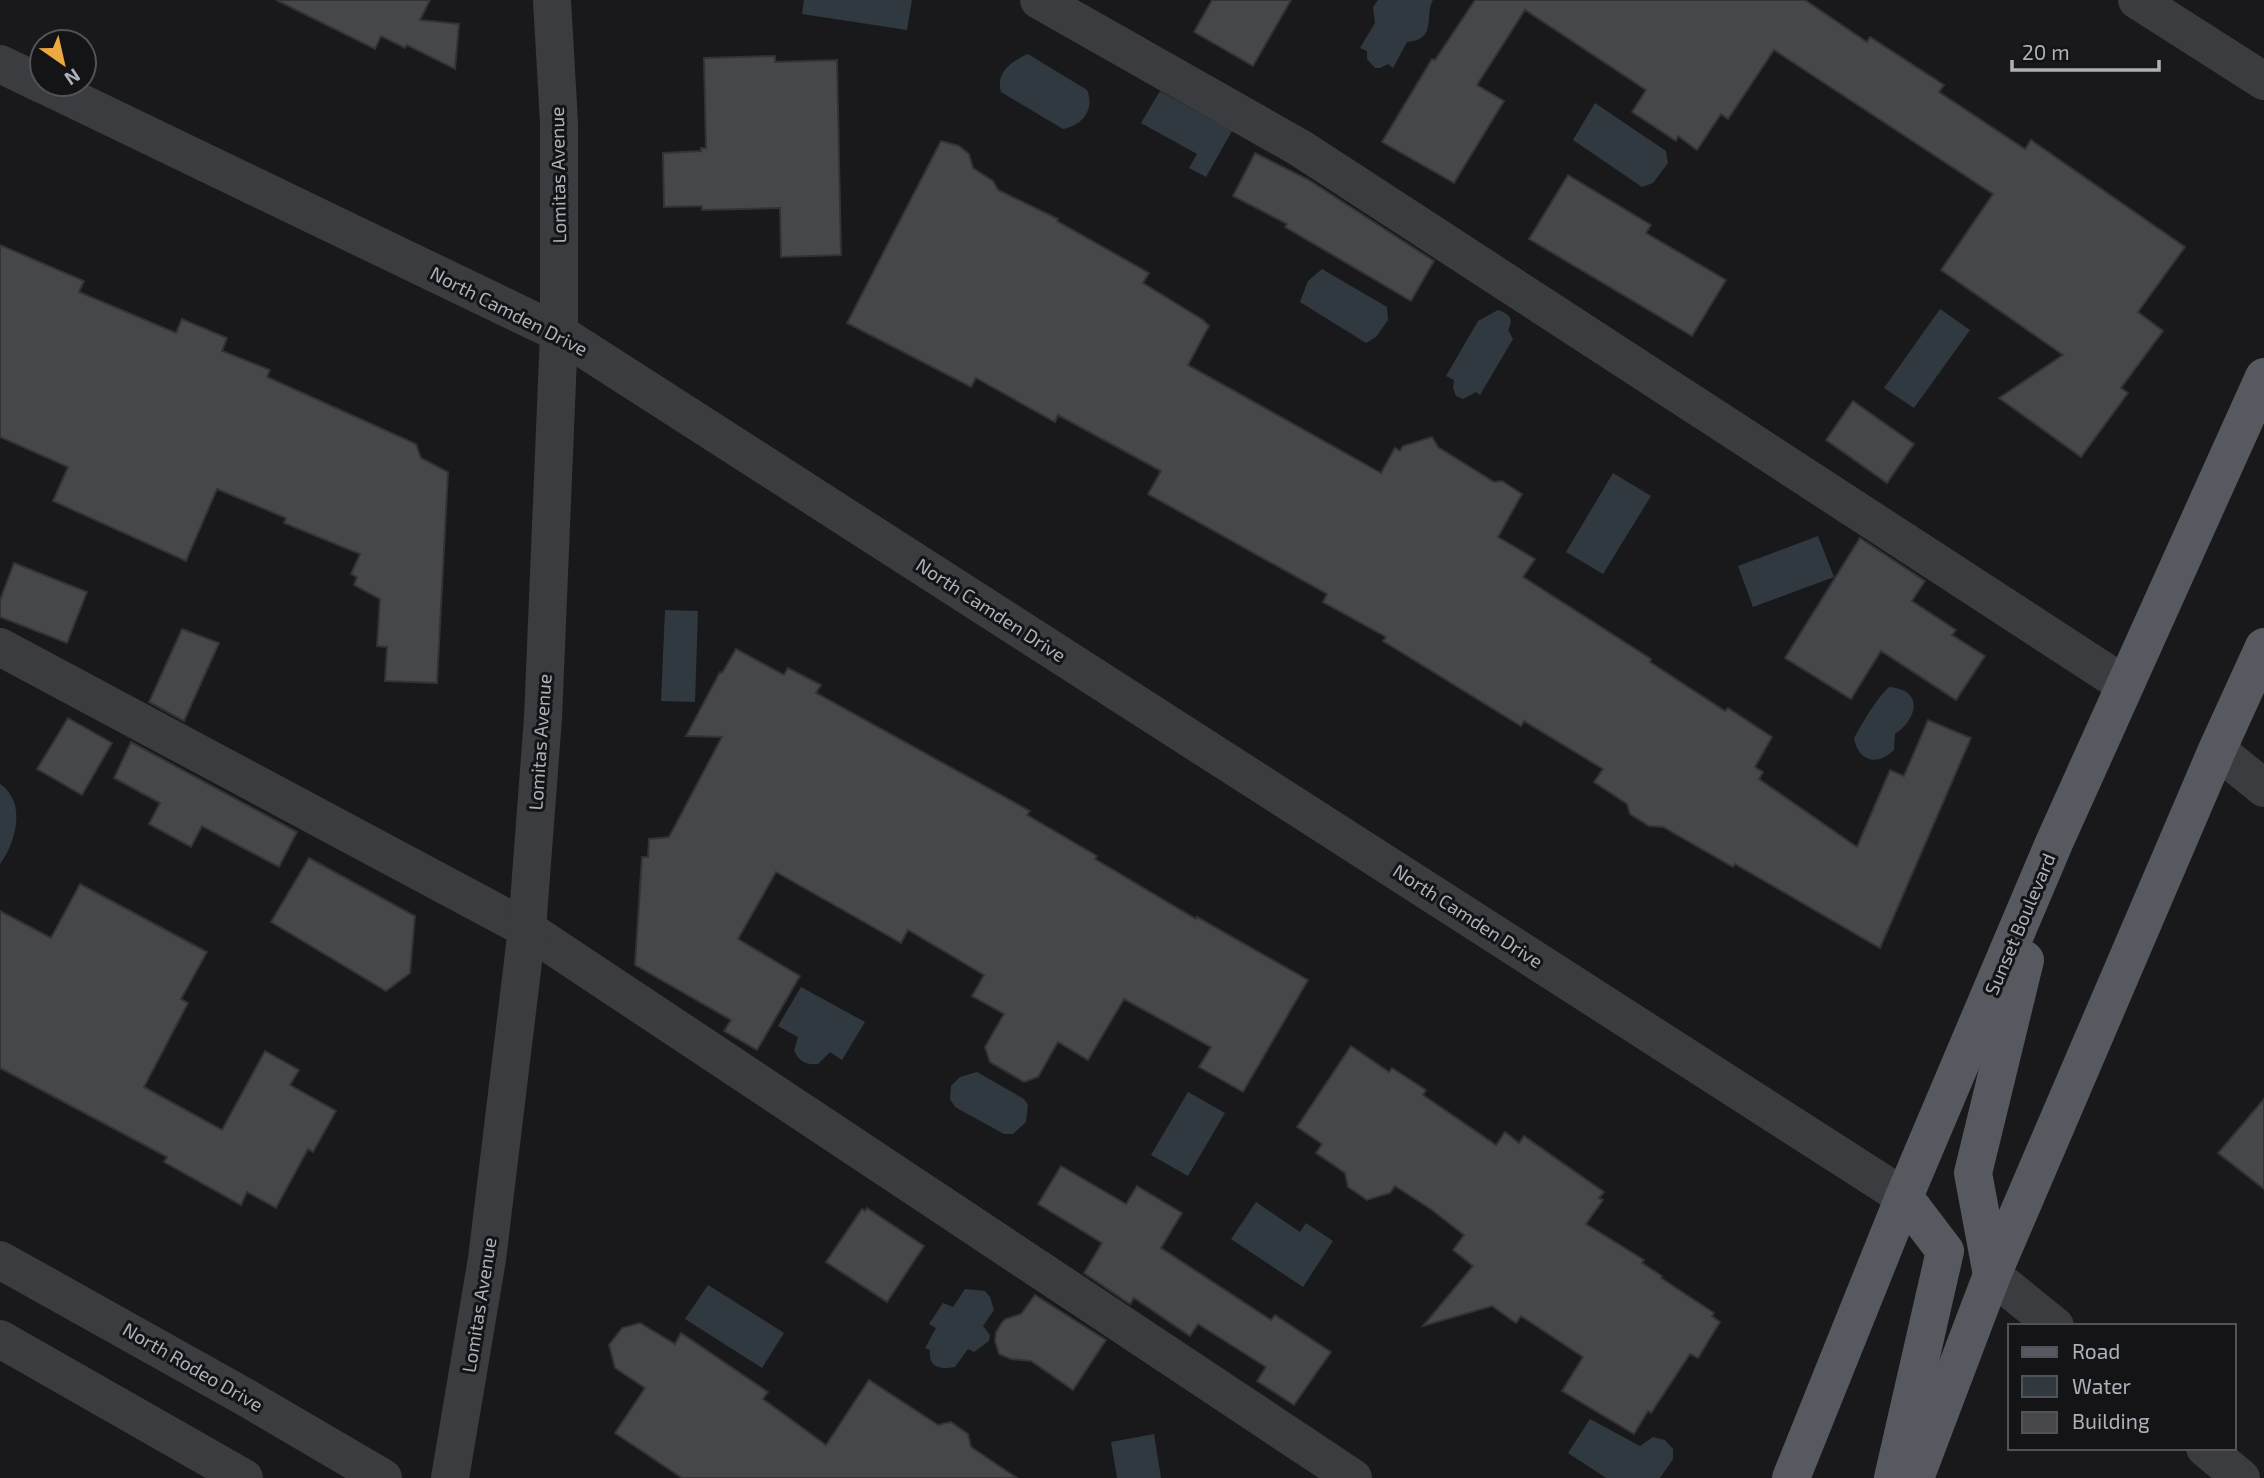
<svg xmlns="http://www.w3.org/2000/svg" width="2264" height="1478" viewBox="0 0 2264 1478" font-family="'Exo 2',sans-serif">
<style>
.water{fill:#2f393f}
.building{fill:#46474b;stroke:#333337;stroke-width:2}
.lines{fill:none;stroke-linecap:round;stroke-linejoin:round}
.minor{stroke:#3a3c40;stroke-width:38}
.major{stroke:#56595f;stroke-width:38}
.labels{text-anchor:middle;stroke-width:6;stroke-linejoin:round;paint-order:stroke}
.street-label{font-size:19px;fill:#acb1ba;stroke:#141416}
</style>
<rect width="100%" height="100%" fill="#19191b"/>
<g class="water">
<polygon points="804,0 912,0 907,30 802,14"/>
<path d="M1378 0H1433C1424 14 1438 40 1407 42L1393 68 1388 64 1380 68H1375L1367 59V51L1360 48 1375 23 1373 7Z"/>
<path d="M1028 54 1087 90C1095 109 1083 125 1063 129L1001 92C995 72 1012 61 1028 54Z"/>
<polygon points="1160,91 1232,131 1206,177 1189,168 1197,154 1141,123"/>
<polygon points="1595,103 1666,151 1668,163 1653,183 1642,187 1573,140"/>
<polygon points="1322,269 1387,307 1388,320 1376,337 1366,343 1300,302 1308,281"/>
<polygon points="1940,309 1970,330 1914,408 1884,388"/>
<path d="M1498 310C1510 314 1514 319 1508 330L1513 339 1480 395 1476 392 1463 399 1456 396 1453 388 1454 380 1446 376 1478 321Z"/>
<polygon points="1613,473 1651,496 1603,574 1566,552"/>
<polygon points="1818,536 1834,577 1753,607 1738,566"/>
<polygon points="665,610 698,611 695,702 661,701"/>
<path d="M1889 687C1924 690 1918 718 1895 734L1894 750C1877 767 1858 761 1854 738 1863 722 1876 699 1889 687Z"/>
<path d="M0 784C27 802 16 842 0 864Z"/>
<path d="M801 987 865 1022 842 1060 830 1052 818 1064C806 1065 800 1062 794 1051L798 1037 778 1026Z"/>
<polygon points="977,1072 1024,1099 1028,1105 1026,1122 1013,1134 1004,1134 955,1107 950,1099 951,1086 960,1077"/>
<polygon points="1188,1092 1225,1113 1188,1176 1151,1155"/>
<polygon points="1256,1202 1300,1232 1306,1223 1333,1241 1303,1287 1231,1239"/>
<polygon points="708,1285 784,1333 762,1368 685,1319"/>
<path d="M965 1289 985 1291 990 1297 994 1310 983 1326 990 1335 989 1341 974 1352 968 1349 955 1367C940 1370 928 1367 930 1350L925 1348 936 1328 929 1324 943 1303 953 1307Z"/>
<polygon points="1590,1419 1640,1446 1653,1437 1665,1440 1673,1449 1673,1459 1660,1478 1606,1478 1568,1453"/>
<polygon points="1154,1434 1161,1478 1117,1478 1111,1442"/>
</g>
<g class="building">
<polygon points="276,0 430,0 420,20 459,24 455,69 407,45 405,48 381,36 375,49"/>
<polygon points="1212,0 1291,0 1253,66 1194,32"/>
<polygon points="1475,0 1805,0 1867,42 1870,37 1944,85 1939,92 2025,149 2031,140 2185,247 2138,312 2163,331 2121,388 2128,393 2081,457 1999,398 2063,355 1941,270 1993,194 1774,50 1728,119 1721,114 1697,150 1678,136 1676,141 1632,112 1646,90 1525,10 1477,85 1504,101 1454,183 1382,142 1432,59 1435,60"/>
<polygon points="775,56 775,62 837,60 841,255 781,257 780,208 702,210 702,206 664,207 663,153 701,151 701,148 706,148 704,58"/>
<polygon points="941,141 959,146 969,154 973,168 993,181 998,190 1058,219 1057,221 1149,273 1143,283 1203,320 1209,326 1188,365 1381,473 1395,448 1400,451 1403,446 1432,437 1438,447 1494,482 1502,481 1522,494 1498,537 1535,559 1523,577 1651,659 1650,662 1725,711 1728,708 1772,737 1755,767 1763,772 1759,779 1857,847 1890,770 1904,776 1928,720 1971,738 1880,948 1735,864 1733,867 1663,827 1649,826 1630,814 1627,804 1594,782 1603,769 1524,721 1521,726 1383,641 1386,637 1323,602 1327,594 1148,494 1161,471 1058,415 1055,422 976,378 971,387 847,323"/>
<polygon points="1255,153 1309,180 1434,261 1411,301 1285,227 1287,224 1233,196"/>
<polygon points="1568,175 1651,225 1646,233 1726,280 1692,336 1529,239"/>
<polygon points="0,245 84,281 79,292 176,333 182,319 227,338 222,351 270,370 267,377 416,444 421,458 448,472 437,683 385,681 387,647 377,646 380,599 354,585 357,577 351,574 360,554 284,523 286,518 217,489 186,561 53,501 68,467 0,437"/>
<polygon points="1853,401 1914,444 1887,483 1826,440"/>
<polygon points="1860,538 1925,581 1912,601 1956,630 1952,635 1985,656 1956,700 1881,651 1851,699 1785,658"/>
<polygon points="14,563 87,592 67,643 0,617 0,600"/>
<polygon points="182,629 219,643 184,721 149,702"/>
<polygon points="736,649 784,675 788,668 821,685 816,693 1030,811 1027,815 1097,856 1095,859 1196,919 1197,917 1308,980 1243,1092 1199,1067 1211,1047 1124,999 1088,1060 1058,1042 1038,1077 1024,1082 990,1062 985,1047 1004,1014 972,996 984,975 908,930 901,943 776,872 738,939 800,976 757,1050 724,1031 731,1020 635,965 642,857 648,857 649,839 669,837 722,737 686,736 720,672 722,673"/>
<polygon points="68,718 112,743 82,795 37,769"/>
<polygon points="131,742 297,832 279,867 202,826 191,847 149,824 160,803 114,778"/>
<polygon points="309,858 415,916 410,973 386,991 271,922"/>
<polygon points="80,884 207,952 181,999 188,1003 144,1087 222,1130 265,1051 299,1070 290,1085 336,1111 313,1152 308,1149 276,1208 247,1192 241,1205 164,1162 167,1157 0,1068 0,911 51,938"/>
<polygon points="1351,1046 1389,1072 1392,1068 1426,1090 1423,1095 1496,1145 1505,1132 1519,1143 1524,1136 1604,1192 1599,1198 1603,1200 1586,1224 1644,1260 1642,1263 1662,1276 1661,1278 1714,1313 1712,1316 1720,1322 1698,1358 1690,1354 1651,1413 1648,1411 1634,1434 1562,1391 1583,1357 1521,1316 1516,1323 1492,1306 1423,1326 1473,1266 1453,1250 1464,1235 1432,1210 1395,1186 1390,1193 1367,1200 1348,1187 1345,1173 1316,1153 1322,1144 1297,1127"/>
<polygon points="2264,1099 2264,1189 2218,1153"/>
<polygon points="1061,1166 1126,1204 1137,1186 1182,1213 1161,1248 1271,1320 1275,1315 1331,1352 1294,1405 1257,1381 1266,1367 1198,1324 1190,1336 1134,1298 1130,1304 1084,1273 1102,1243 1038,1204"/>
<polygon points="867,1208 924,1246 887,1302 826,1262 862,1209 865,1211"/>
<polygon points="1035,1295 1106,1340 1073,1390 1031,1361 1011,1359 999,1354 995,1341 996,1332 1001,1324 1005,1319 1021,1314"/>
<polygon points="640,1323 675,1344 681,1333 768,1392 763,1399 826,1445 869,1380 938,1425 951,1422 968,1434 971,1447 1017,1478 682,1478 615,1433 645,1388 615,1368 609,1345 622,1328"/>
</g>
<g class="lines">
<g class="minor">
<polyline points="1039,0 1300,148 2125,685"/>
<polyline points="2137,0 2264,81"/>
<polyline points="0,64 42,84"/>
<polyline points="42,84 559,333 1904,1197"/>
<polyline points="0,647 527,929 1353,1478"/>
<polyline points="2217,750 2264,788"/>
<polyline points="0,1260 245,1397 383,1478"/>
<polyline points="1992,1275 2055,1326"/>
<polyline points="0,1339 244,1478"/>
<polyline points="2205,1448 2241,1478"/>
<polyline points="450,1478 487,1259 527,929 543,718 559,333 559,123 552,0"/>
</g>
<g class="major">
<polyline points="1992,1275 1973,1173 2025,960"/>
<polyline points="1791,1478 1904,1197 2054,843 2264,377"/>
<polyline points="1893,1478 1945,1251 1904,1197"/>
<polyline points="1915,1478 1992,1275 2217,750 2264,647"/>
</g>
</g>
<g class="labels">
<g class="street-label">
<text transform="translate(558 175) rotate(-91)" y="7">Lomitas Avenue</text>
<text transform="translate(509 311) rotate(27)" y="7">North Camden Drive</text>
<text transform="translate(991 610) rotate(33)" y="7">North Camden Drive</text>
<text transform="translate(540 742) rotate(-86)" y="7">Lomitas Avenue</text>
<text transform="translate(1468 916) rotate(33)" y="7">North Camden Drive</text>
<text transform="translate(2020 924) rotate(-67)" y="7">Sunset Boulevard</text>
<text transform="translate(479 1305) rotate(-81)" y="7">Lomitas Avenue</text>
<text transform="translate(193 1367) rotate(30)" y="7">North Rodeo Drive</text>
</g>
</g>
<rect x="2008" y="1324" width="228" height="126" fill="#141416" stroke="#515358" stroke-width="2"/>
<rect x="2022" y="1347" width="35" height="10" fill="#56595f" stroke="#515358" stroke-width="2"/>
<text x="2072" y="1359" font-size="21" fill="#acb1ba">Road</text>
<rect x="2022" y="1376" width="35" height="21" fill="#2f393f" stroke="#515358" stroke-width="2"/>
<text x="2072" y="1394" font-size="21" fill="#acb1ba">Water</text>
<rect x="2022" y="1412" width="35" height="21" fill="#46474b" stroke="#515358" stroke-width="2"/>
<text x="2072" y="1429" font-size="21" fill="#acb1ba">Building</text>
<g transform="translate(63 63) rotate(146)"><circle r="33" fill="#141416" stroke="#515358" stroke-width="2"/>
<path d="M0-5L12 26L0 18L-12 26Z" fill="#eca941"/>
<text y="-10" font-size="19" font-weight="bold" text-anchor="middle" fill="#acb1ba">N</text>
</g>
<path d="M2012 60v10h147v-10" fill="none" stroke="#acb1ba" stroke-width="3.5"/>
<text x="2022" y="60" font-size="21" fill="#acb1ba" stroke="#141416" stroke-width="5" paint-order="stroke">20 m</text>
</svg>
